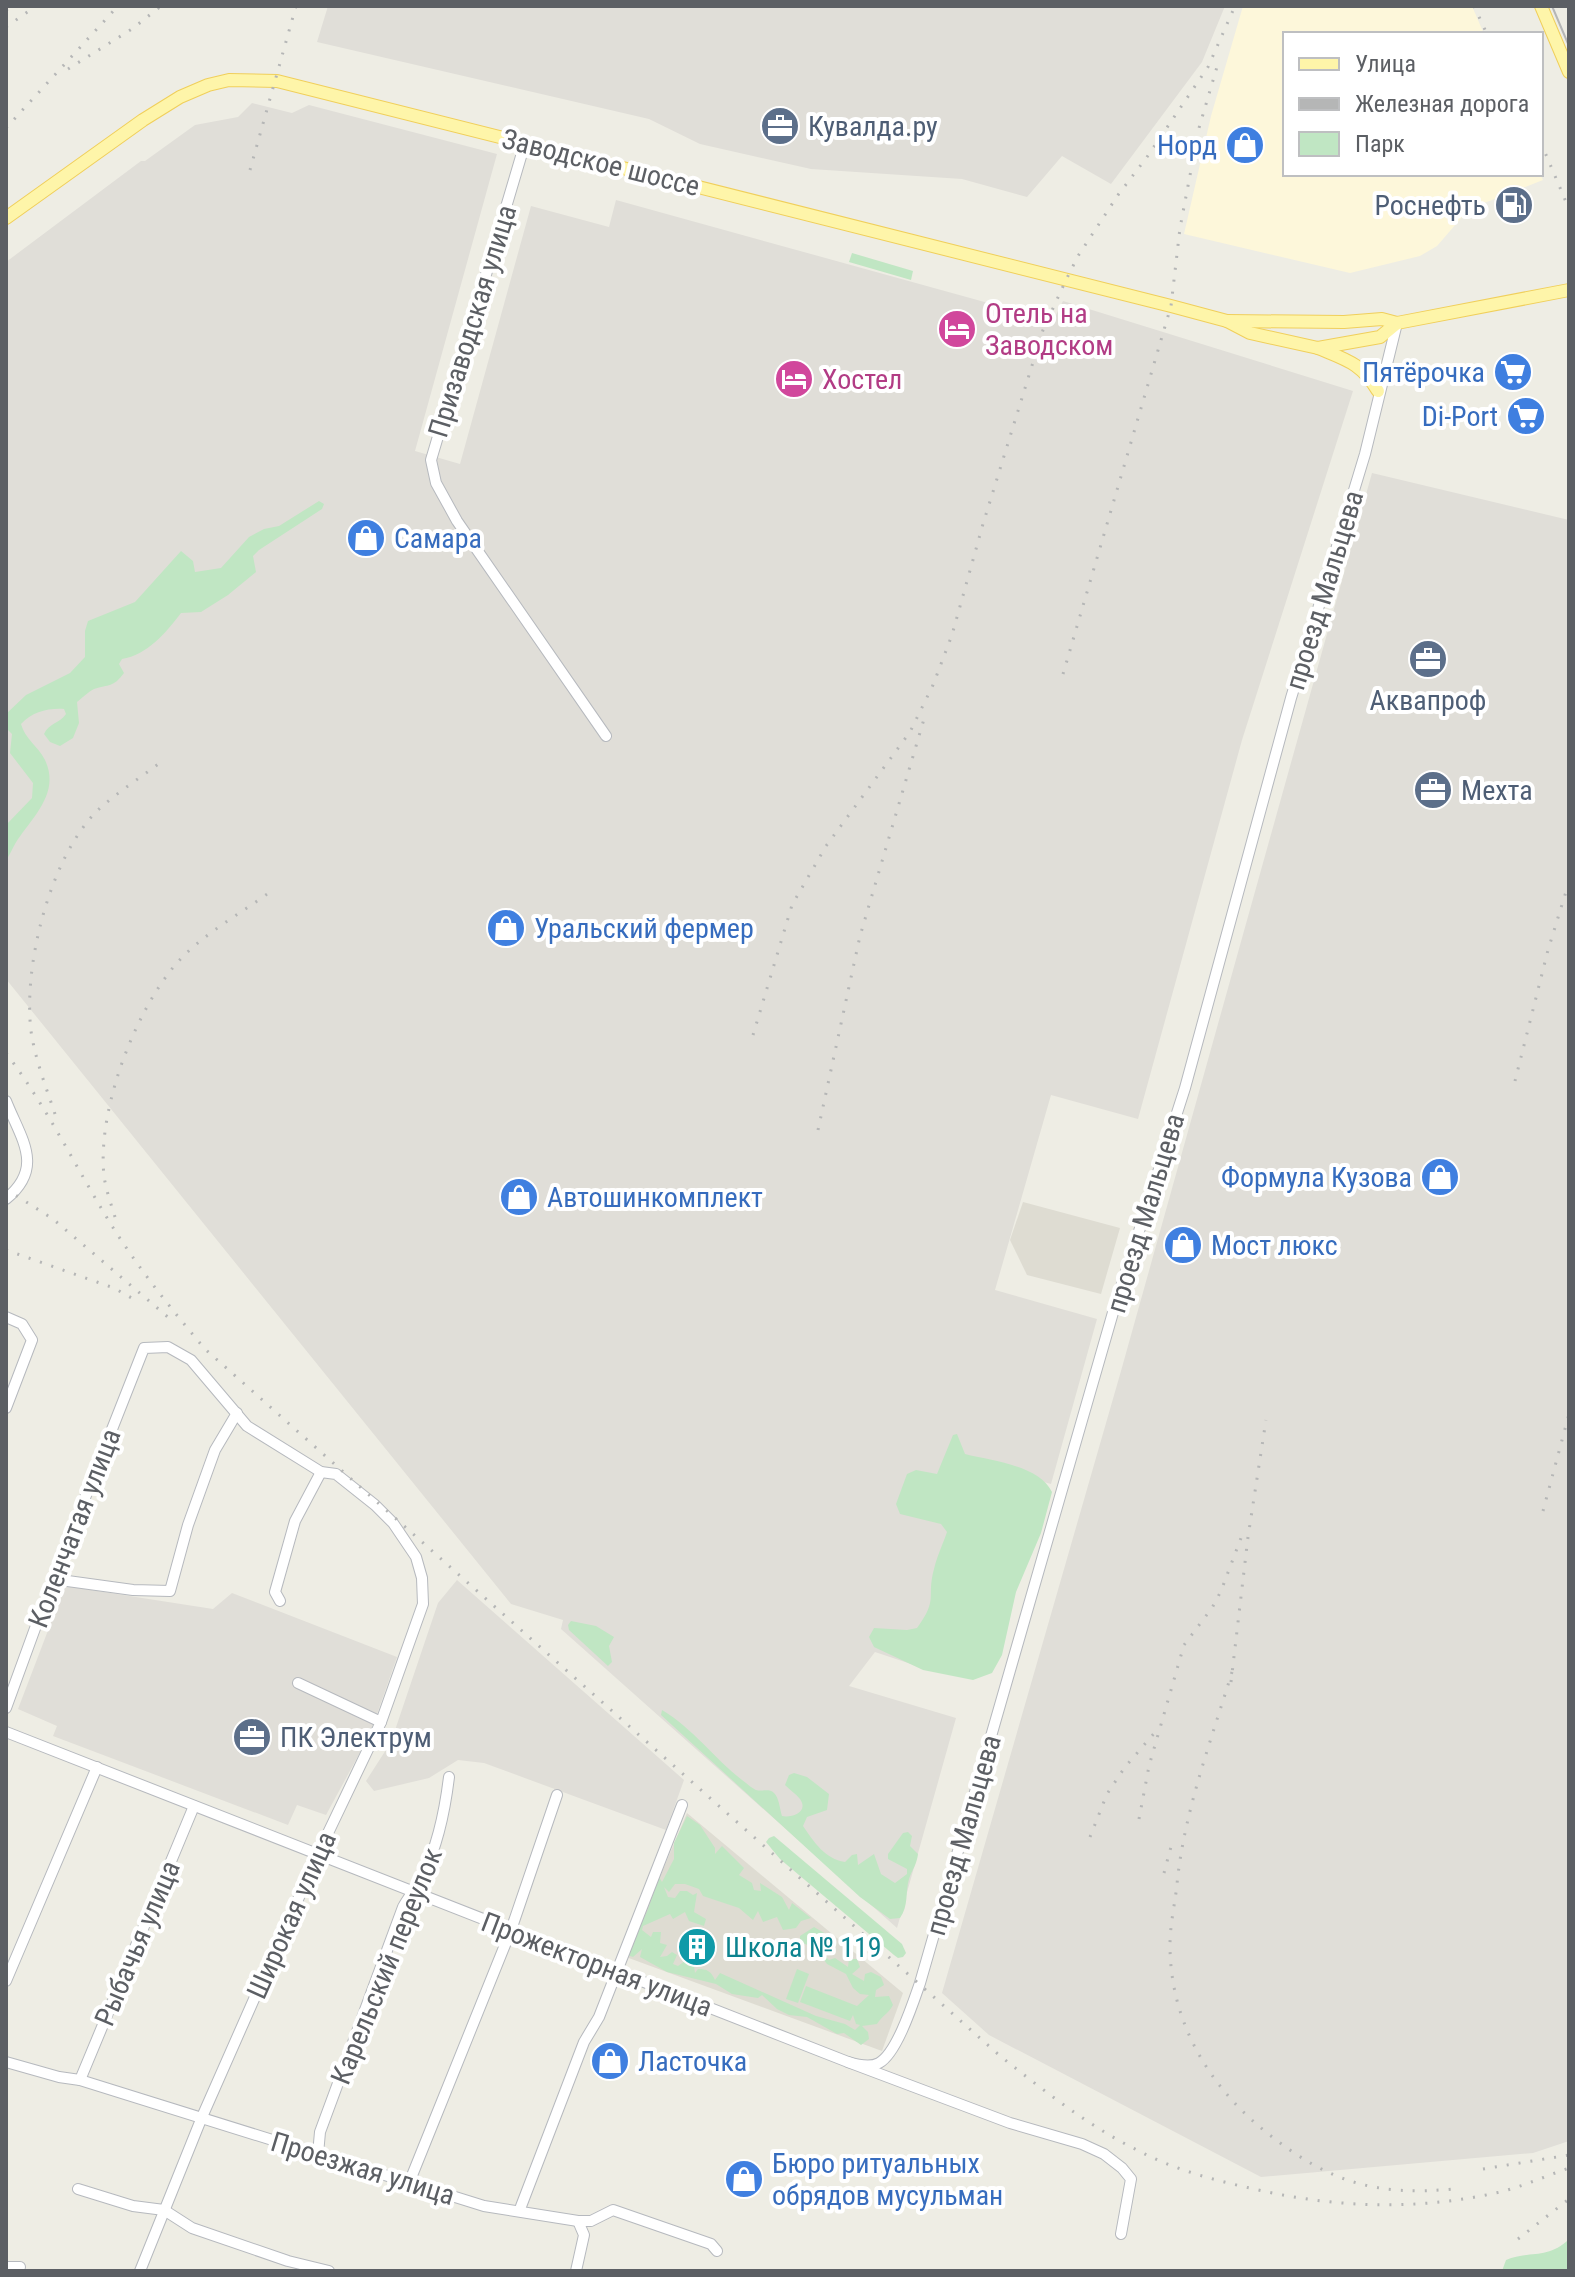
<svg xmlns="http://www.w3.org/2000/svg" width="1575" height="2277" viewBox="0 0 1575 2277" font-family="'Roboto Condensed',sans-serif">
<style>
.commercial{fill:#fdf7da}
.industrial{fill:#e0ded8}
.education{fill:#dedcd2}
.green{fill:#c0e6c3}
.lines{fill:none;stroke-linecap:round;stroke-linejoin:round}
.minor-casing{stroke:#b6b9be;stroke-width:12}
.major-casing{stroke:#f0cf5b;stroke-width:14}
.minor{stroke:#fff;stroke-width:10}
.major{stroke:#fef5a9;stroke-width:12}
.tram{stroke:#b5b6b6;stroke-width:2}
.rail{stroke:#b5b6b6;stroke-width:3;stroke-dasharray:2 10;stroke-linecap:butt}
.labels{text-anchor:middle;stroke-width:8;stroke-linejoin:round;paint-order:stroke}
.service-label{font-size:28px;fill:#4e5e75;stroke:#fff;text-anchor:start}
.shop-label{font-size:28px;fill:#366cbe;stroke:#fff;text-anchor:start}
.street-label{font-size:28px;fill:#5c5f64;stroke:#fff}
.hotel-label{font-size:28px;fill:#b23c85;stroke:#fff;text-anchor:start}
.culture-label{font-size:28px;fill:#0d838f;stroke:#fff;text-anchor:start}
</style>
<rect width="100%" height="100%" fill="#eeede4"/>
<polygon class="commercial" points="1243,6 1472,6 1484,34 1285,34 1285,174 1540,174 1543,180 1469,209 1437,246 1420,256 1350,273 1184,234 1211,116"/>
<g class="industrial">
<polygon points="328,6 1225,6 1202,62 1111,184 1062,156 1027,197 962,179 811,169 700,144 649,119 317,42"/>
<polygon points="252,103 292,113 309,105 497,154 415,451 460,464 531,206 609,227 616,200 1053,321 1063,301 1353,391 1242,740 1138,1119 1051,1095 995,1290 1097,1319 1051,1484 972,1462 914,1665 875,1652 849,1686 956,1718 897,1928 561,1629 563,1620 511,1604 6,979 6,262 141,161 145,161 195,125 238,117"/>
<polygon points="1372,473 1569,520 1569,2141 1533,2153 1261,2177 989,2035 942,1993 1121,1371"/>
<polygon points="457,1580 684,1780 666,1830 484,1763 458,1760 429,1778 374,1791 366,1781 391,1742 438,1603"/>
<polygon points="65,1586 213,1609 232,1593 397,1657 370,1734 326,1815 297,1805 288,1825 53,1736 57,1726 18,1709"/>
</g>
<g class="education">
<polygon points="1023,1202 1120,1228 1101,1294 1027,1275 1010,1240"/>
<polygon points="687,1813 903,1993 882,2051 626,1957"/>
</g>
<g class="green">
<polygon points="852,253 913,271 911,280 849,262"/>
<path d="M319 501 324 504 322 509 259 550 253 556 256 572 228 595 201 612 181 613C166 633 147 655 122 659L119 664 124 673C113 688 109 684 94 689 88 692 82 698 77 702L79 723 73 738 60 746 50 742 44 734C49 723 60 723 66 714L64 709C48 708 32 712 21 724 25 739 38 746 45 760 61 794 31 818 15 844 12 849 10 855 6 860V825L32 798 33 783 10 753 12 734 6 728V714L26 695 70 673 85 657V631L88 621 135 602 181 551 193 561 195 572 221 568 249 537 264 529 279 526Z"/>
<path d="M957 1434 965 1454C992 1461 1039 1465 1052 1492L1041 1533 1016 1592 1002 1655 992 1673 973 1680 923 1670 874 1647 869 1637 874 1628 907 1630 917 1628C939 1598 926 1598 934 1569 937 1556 943 1544 947 1532L941 1524 900 1514 896 1504 907 1474 916 1470 937 1474 953 1435Z"/>
<polygon points="571,1621 596,1626 614,1637 609,1646 612,1662 608,1666 569,1630 568,1625"/>
<path d="M662 1710C694 1729 716 1761 746 1783 747 1784 755 1790 756 1790 762 1792 769 1788 774 1793 779 1797 780 1810 782 1816 792 1818 809 1812 800 1799 796 1794 789 1789 785 1785L789 1775 794 1773 807 1777 829 1794 827 1810 807 1817 803 1826C814 1842 825 1859 845 1862L852 1855 857 1854 858 1865 874 1854 881 1874 895 1883 907 1874V1869L888 1859V1854L903 1833 908 1832 912 1836 910 1846 918 1854C917 1864 912 1870 909 1879 905 1893 909 1905 900 1918L890 1919 860 1897 661 1715Z"/>
<path d="M687 1816 700 1825 715 1848V1854L722 1846 744 1868 739 1875 752 1883 754 1890 761 1891 760 1883 782 1897 789 1910 792 1903 811 1918 801 1921 796 1928 783 1930 777 1917 763 1922 758 1911 753 1920 739 1908 703 1896 699 1889 685 1884H675L669 1892 664 1887 668 1897 675 1898 680 1891H687L693 1895 697 1893 694 1912 706 1919 704 1926 689 1921 685 1912 673 1919 670 1914 643 1926 642 1930 651 1937 653 1932H661L660 1943 667 1945 660 1957 667 1956 672 1952 677 1955 673 1964 678 1966 685 1961 688 1966H694L695 1973 698 1969C707 1969 711 1971 715 1980L720 1973 816 2016 845 2024 855 2030 860 2025 856 2024 853 2015 850 2021 800 2002 806 1986 857 2006 869 1995 860 1994 853 1988 846 1974 827 1964 815 1948 800 1942V1936L814 1927 826 1934 825 1956 829 1960 835 1958 848 1967 849 1959H857L860 1967 852 1974 864 1981 865 1974 871 1972 881 1977 884 1985 876 1990 875 1997 889 1996 893 2005C889 2013 882 2016 877 2024L862 2026 868 2032 869 2039 861 2045 844 2033 837 2034 807 2017 789 2015 777 2009 762 1995 758 1998 732 1994 716 1984 667 1972 640 1957 642 1949 633 1957 627 1955 648 1909 659 1877 662 1882 674 1859V1843Z"/>
<polygon points="774,1836 902,1944 906,1953 903,1957 898,1958 894,1955 780,1859 766,1842 769,1838"/>
<polygon points="797,1969 809,1974 798,2003 786,1999"/>
<path d="M1569 2239V2271H1502L1506 2260C1529 2250 1548 2260 1569 2239Z"/>
</g>
<g class="lines">
<g class="minor-casing">
<g id="minor">
<polyline points="525,143 431,460 436,483 457,521 606,736"/>
<path d="M6 1101C21 1139 45 1167 6 1199"/>
<polyline points="6,1317 22,1324 32,1340 6,1408"/>
<polyline points="53,1579 133,1590 170,1591 188,1525 215,1450 237,1413"/>
<polyline points="280,1601 275,1592 295,1521 321,1472"/>
<polyline points="298,1683 381,1722"/>
<polyline points="6,1708 53,1579 144,1348 168,1347 191,1360 247,1426 321,1472 336,1474 375,1505 393,1523 416,1557 422,1578 423,1604 381,1722 318,1854 202,2117 140,2271"/>
<polyline points="6,1732 848,2062 1010,2123 1082,2144 1104,2154 1122,2168 1131,2179 1121,2234"/>
<polyline points="6,1981 97,1767"/>
<polyline points="6,2062 59,2077 80,2080 484,2206 578,2221 591,2221 613,2210 711,2244 717,2251"/>
<path d="M848 2062C858 2065 870 2068 879 2063 897 2053 913 2003 920 1983L1114 1309 1185 1088 1291 698 1365 454 1397 323"/>
<polyline points="80,2080 194,1806"/>
<path d="M318 2154 320 2132 403 1907C409 1896 418 1886 423 1875 438 1845 445 1810 449 1777"/>
<polyline points="409,2183 511,1930 557,1795"/>
<polyline points="78,2189 133,2206 164,2210 192,2228 288,2261 329,2271"/>
<polyline points="520,2209 584,2042 599,2017 682,1805"/>
<polyline points="6,2267 20,2267"/>
<polyline points="576,2271 584,2235 578,2221"/>
</g>
</g>
<g class="major-casing">
<g id="major">
<polyline points="1541,6 1569,72"/>
<polyline points="6,218 143,120 180,97 208,85 229,80 277,81 1171,306 1227,321 1250,333 1318,348 1380,337 1397,323 1569,290"/>
<polyline points="1227,321 1344,322 1382,319 1397,323"/>
<path d="M1318 348C1347 360 1361 363 1378 391"/>
</g>
</g>
<use href="#minor" class="minor"/>
<use href="#major" class="major"/>
<polyline class="tram" points="1552,6 1569,46"/>
<g class="rail">
<polyline points="1474,6 1487,34"/>
<polyline points="6,10 12,6"/>
<polyline points="6,27 36,6"/>
<polyline points="68,69 132,29 161,6"/>
<polyline points="6,128 118,6"/>
<polyline points="1541,143 1569,209"/>
<polyline points="250,170 296,6"/>
<polyline points="1063,674 1171,306 1180,228 1199,128 1219,60"/>
<polyline points="753,1035 792,905 826,846 910,732 933,685 952,635 983,524 1043,330 1066,280 1078,256 1118,195 1147,157 1208,67 1235,6"/>
<path d="M6 1053C47 1107 76 1168 112 1226 139 1269 172 1310 205 1349L999 2055C1043 2090 1088 2126 1139 2151 1175 2170 1214 2180 1254 2189 1336 2208 1417 2211 1500 2192 1524 2186 1546 2176 1569 2168"/>
<polyline points="1515,1081 1548,950 1569,882"/>
<path d="M55 1114C46 1087 35 1059 31 1031 23 965 50 858 97 811 116 793 140 778 161 762"/>
<polyline points="818,1130 860,936 924,719"/>
<polyline points="6,1189 53,1219 169,1318"/>
<path d="M115 1217C111 1204 106 1190 104 1176 97 1111 134 1013 176 964 202 934 242 913 274 889"/>
<polyline points="6,1250 114,1288 137,1301"/>
<polyline points="1543,1511 1569,1414"/>
<path d="M1232 1672C1211 1741 1184 1812 1177 1884 1175 1904 1170 1924 1170 1945 1170 2023 1210 2089 1271 2136 1331 2183 1377 2196 1453 2189"/>
<polyline points="1231,1682 1248,1537 1266,1420"/>
<polyline points="1139,1819 1149,1766 1184,1645 1212,1608 1221,1591 1241,1538"/>
<polyline points="1090,1837 1107,1794 1125,1767 1157,1730"/>
<polyline points="1164,1873 1172,1843"/>
<polyline points="1483,2169 1569,2155"/>
<polyline points="1518,2239 1569,2199"/>
</g>
</g>
<defs>
<g id="office-disc" transform="scale(2)"><circle r="9.5" fill="#5c6f8a" stroke="#fff"/><path d="M-6-3h4V-5.5h4V-3h4V5H-6ZM-1-4.5V-3h2v-1.5ZM-6 0V1H6V0Z" fill="#fff"/></g>
<g id="shop-disc" transform="scale(2)"><circle r="9.5" fill="#3f7fe0" stroke="#fff"/><path d="M-5-2.5h2.3a2.7 3.5 0 0 1 5.4 0H5L5.5 6h-11ZM-1.5-2.5h3a1.5 2.3 0 0 0-3 0Z" fill="#fff"/></g>
<g id="fuel-disc" transform="scale(2)"><circle r="9.5" fill="#5c6f8a" stroke="#fff"/><path d="M-5.5-6h7V0h2V4h1.3V-2.5L3-4.5l.8-.8L6-3V5H2.5V1h-1V6h-7ZM-4.2-4.7v3.2H.2V-4.7Z" fill="#fff"/></g>
<g id="hotel-disc" transform="scale(2)"><circle r="9.5" fill="#d1479c" stroke="#fff"/><path d="M-6-4.5h1.5V1H6V5H4.5V3h-9V5H-6ZM-4 0a1.8 1.8 0 1 1 3.6 0ZM.5 0V-2.5h3Q6-2.5 6 0Z" fill="#fff"/></g>
<g id="supermarket-disc" transform="scale(2)"><circle r="9.5" fill="#3f7fe0" stroke="#fff"/><path d="M-6-5.5h2.5l.6 2H6L4.5 2H-2.5L-4.4-4H-6ZM-1.5 3.2a1.3 1.3 0 1 0 .1 0ZM3 3.2a1.3 1.3 0 1 0 .1 0Z" fill="#fff"/></g>
<g id="building-disc" transform="scale(2)"><circle r="9.5" fill="#0f9aa8" stroke="#fff"/><path d="M-4-6H4V6H1V3H-1V6H-4ZM-2.5-4.3h1.7v1.8h-1.7ZM.8-4.3h1.7v1.8H.8ZM-2.5-1h1.7V.8h-1.7ZM.8-1h1.7V.8H.8Z" fill="#fff"/></g>
</defs>
<g fill-rule="evenodd">
<use href="#office-disc" x="780" y="126"/>
<use href="#shop-disc" x="1245" y="145"/>
<use href="#fuel-disc" x="1514" y="205"/>
<use href="#hotel-disc" x="957" y="329"/>
<use href="#supermarket-disc" x="1513" y="372"/>
<use href="#hotel-disc" x="794" y="379"/>
<use href="#supermarket-disc" x="1526" y="416"/>
<use href="#shop-disc" x="366" y="538"/>
<use href="#office-disc" x="1428" y="659"/>
<use href="#office-disc" x="1433" y="790"/>
<use href="#shop-disc" x="506" y="928"/>
<use href="#shop-disc" x="1440" y="1177"/>
<use href="#shop-disc" x="519" y="1197"/>
<use href="#shop-disc" x="1183" y="1245"/>
<use href="#office-disc" x="252" y="1737"/>
<use href="#building-disc" x="697" y="1947"/>
<use href="#shop-disc" x="610" y="2061"/>
<use href="#shop-disc" x="744" y="2179"/>
</g>
<g class="labels">
<g class="service-label">
<text x="808" y="136">Кувалда.ру</text>
<text x="1486" y="215" text-anchor="end">Роснефть</text>
<text x="1428" y="710" text-anchor="middle">Аквапроф</text>
<text x="1461" y="800">Мехта</text>
<text x="280" y="1747">ПК Электрум</text>
</g>
<g class="shop-label">
<text x="1217" y="155" text-anchor="end">Норд</text>
<text x="1485" y="382" text-anchor="end">Пятёрочка</text>
<text x="1498" y="426" text-anchor="end">Di-Port</text>
<text x="394" y="548">Самара</text>
<text x="534" y="938">Уральский фермер</text>
<text x="1412" y="1187" text-anchor="end">Формула Кузова</text>
<text x="547" y="1207">Автошинкомплект</text>
<text x="1211" y="1255">Мост люкс</text>
<text x="638" y="2071">Ласточка</text>
<text x="772" y="2173">Бюро ритуальных<tspan x="772" dy="32">обрядов мусульман</tspan></text>
</g>
<g class="street-label">
<text transform="translate(601 162) rotate(14)" y="10">Заводское шоссе</text>
<text transform="translate(472 321) rotate(-73)" y="10">Призаводская улица</text>
<text transform="translate(1324 590) rotate(-73)" y="10">проезд Мальцева</text>
<text transform="translate(1145 1213) rotate(-73)" y="10">проезд Мальцева</text>
<text transform="translate(74 1528) rotate(-69)" y="10">Коленчатая улица</text>
<text transform="translate(963 1835) rotate(-74)" y="10">проезд Мальцева</text>
<text transform="translate(291 1915) rotate(-66)" y="10">Широкая улица</text>
<text transform="translate(137 1943) rotate(-67)" y="10">Рыбачья улица</text>
<text transform="translate(597 1964) rotate(21)" y="10">Прожекторная улица</text>
<text transform="translate(386 1966) rotate(-68)" y="10">Карельский переулок</text>
<text transform="translate(363 2168) rotate(17)" y="10">Проезжая улица</text>
</g>
<g class="hotel-label">
<text x="985" y="323">Отель на<tspan x="985" dy="32">Заводском</tspan></text>
<text x="822" y="389">Хостел</text>
</g>
<g class="culture-label">
<text x="725" y="1957">Школа № 119</text>
</g>
</g>
<rect width="1575" height="2277" fill="none" stroke="#5c5f64" stroke-width="16"/>
<rect x="1283" y="32" width="260" height="144" fill="#ffffff" stroke="#bebfc1" stroke-width="2"/>
<rect x="1299" y="58" width="40" height="12" fill="#fef5a9" stroke="#bebfc1" stroke-width="2"/>
<text x="1355" y="72" font-size="24" fill="#5c5f64">Улица</text>
<rect x="1299" y="98" width="40" height="12" fill="#b5b6b6" stroke="#bebfc1" stroke-width="2"/>
<text x="1355" y="112" font-size="24" fill="#5c5f64">Железная дорога</text>
<rect x="1299" y="132" width="40" height="24" fill="#c0e6c3" stroke="#bebfc1" stroke-width="2"/>
<text x="1355" y="152" font-size="24" fill="#5c5f64">Парк</text>
</svg>
